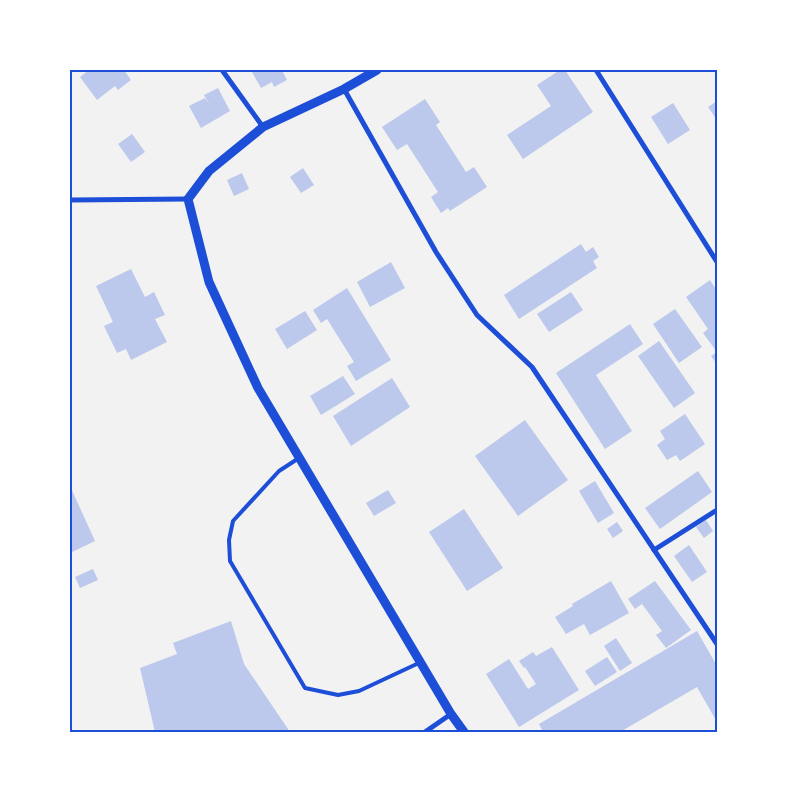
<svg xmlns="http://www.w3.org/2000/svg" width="787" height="802" viewBox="0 0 787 802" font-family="'Nunito Sans',sans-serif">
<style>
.building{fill:#bdc9ec}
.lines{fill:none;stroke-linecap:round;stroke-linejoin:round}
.service{stroke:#1d4ed8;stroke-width:4}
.minor{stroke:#1d4ed8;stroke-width:5}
.tertiary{stroke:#1d4ed8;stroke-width:9}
.neatline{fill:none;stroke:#1d4ed8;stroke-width:2}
</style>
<rect width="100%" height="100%" fill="#f2f2f2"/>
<g class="building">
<polygon points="89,70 124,70 131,80 118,90 115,86 97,100 80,77"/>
<polygon points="257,70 282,70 287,80 274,87 272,82 261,88 252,72"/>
<polygon points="560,70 565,70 593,112 523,159 507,135 551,106 537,85"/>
<polygon points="218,88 230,111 201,128 189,106 205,98 210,105 204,95"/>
<polygon points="425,99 440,122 436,125 466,172 474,167 487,187 450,211 448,208 441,213 431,197 438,192 407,144 397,150 382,127"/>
<polygon points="717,101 717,120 708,107"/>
<polygon points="673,103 690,130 668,144 651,117"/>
<polygon points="132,134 145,152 131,162 118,144"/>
<polygon points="303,168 314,185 301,193 290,177"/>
<polygon points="242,173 249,189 234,196 227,180"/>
<polygon points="581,244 586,252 593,247 599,257 593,261 597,268 519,319 504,295"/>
<polygon points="391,262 405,288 370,307 357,282"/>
<polygon points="131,269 145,297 154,292 165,315 155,319 167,342 131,360 126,349 117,353 104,326 113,322 96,286"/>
<polygon points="710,280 717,291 717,364 711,356 717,352 703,333 708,329 686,297"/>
<polygon points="347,288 391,360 356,381 347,366 354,362 327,319 321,323 313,310"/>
<polygon points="571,292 583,310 549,332 537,314"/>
<polygon points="675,309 702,347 679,363 653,324"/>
<polygon points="305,311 317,330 287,349 275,329"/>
<polygon points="630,324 643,344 596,375 632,431 605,449 556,373"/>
<polygon points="659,341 695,393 674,408 638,356"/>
<polygon points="343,376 355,394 321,415 310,396"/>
<polygon points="392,378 410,407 351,446 333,416"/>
<polygon points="685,414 705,444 680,461 676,455 667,460 657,445 665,439 660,431"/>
<polygon points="525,420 568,480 518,516 475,456"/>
<polygon points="698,471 712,492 660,529 645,508"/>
<polygon points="595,481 614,513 598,523 579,491"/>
<polygon points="70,486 95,541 70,553"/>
<polygon points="388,490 396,503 374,516 366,503"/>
<polygon points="464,509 503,568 467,591 429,532"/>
<polygon points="706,520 713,531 704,538 696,527"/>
<polygon points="617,522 623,531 613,538 607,529"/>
<polygon points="689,545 707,572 692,582 674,556"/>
<polygon points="93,569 98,580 80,588 75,577"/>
<polygon points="611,581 629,613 590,635 584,624 566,634 555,617 573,606 572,604"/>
<polygon points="655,581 691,630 666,648 656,635 662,631 642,604 635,609 628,599"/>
<polygon points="231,621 244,664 290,732 155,732 140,668 177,654 173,643"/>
<polygon points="697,631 717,666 717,722 697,687 620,732 543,732 539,724"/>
<polygon points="616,638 632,663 620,671 604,646"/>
<polygon points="552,647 579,690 519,727 486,674 509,659 528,689 536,684 525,667 524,668 519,661 533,652 536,656"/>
<polygon points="607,657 617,672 595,686 585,671"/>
</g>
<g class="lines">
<polyline class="service" points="299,458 279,471 233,521 229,540 230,561 305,688 338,695 359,691 421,662"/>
<g class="minor">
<polyline points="222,70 263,127"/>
<polyline points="596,70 717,262"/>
<polyline points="344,89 436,252 477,315 532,367 717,644"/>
<polyline points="70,200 188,199"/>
<polyline points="654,550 717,510"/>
<polyline points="425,732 451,714"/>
</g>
<polyline class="tertiary" points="377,70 344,89 263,127 209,171 188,199 209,282 258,388 451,714 464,732"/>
</g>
<rect width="787" height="802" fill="none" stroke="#ffffff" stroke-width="142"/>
<rect x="71" y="71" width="645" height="660" class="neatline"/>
</svg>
